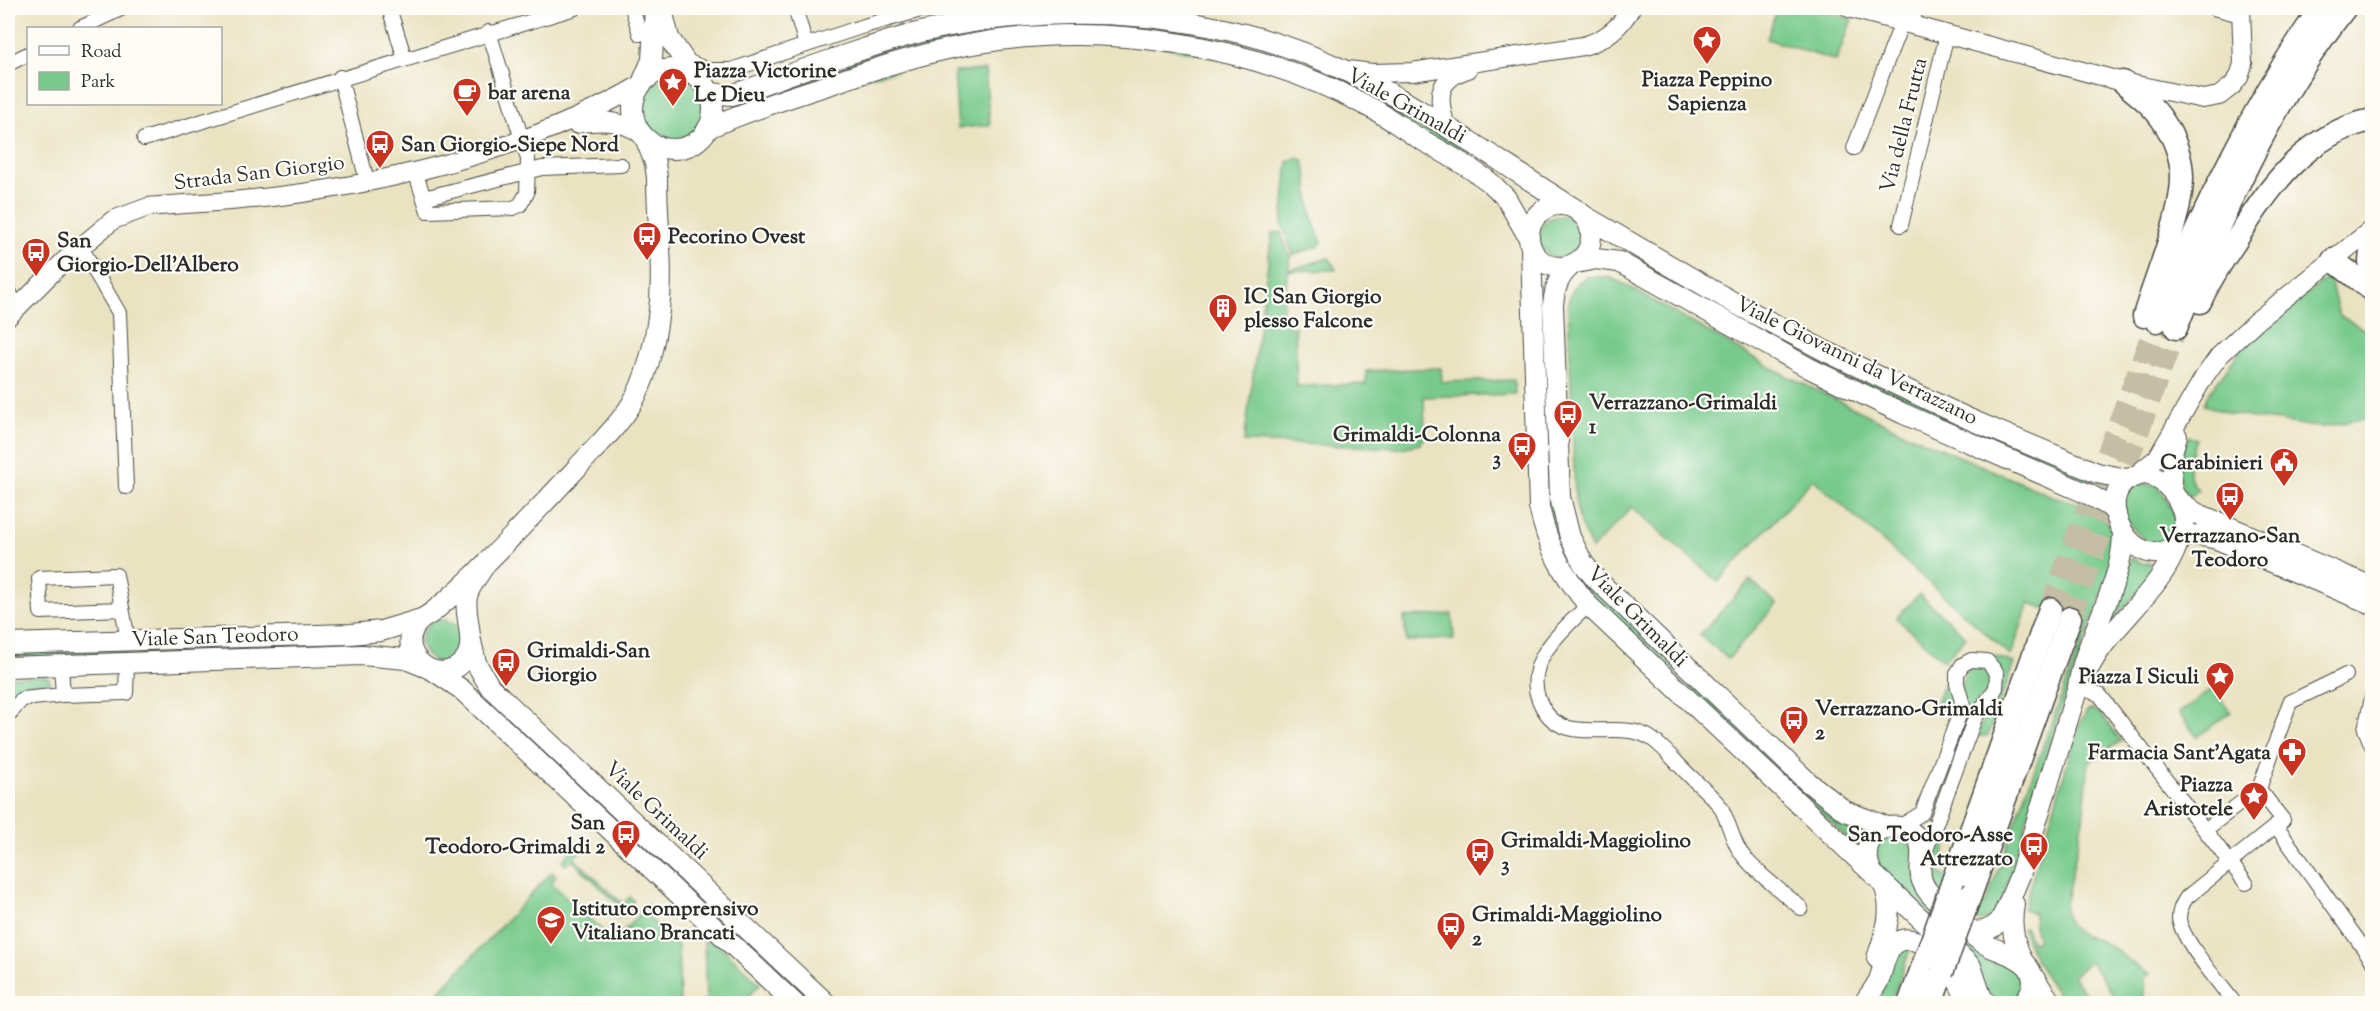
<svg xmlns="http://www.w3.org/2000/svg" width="2380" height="1011" viewBox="0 0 2380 1011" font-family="'Sorts Mill Goudy',serif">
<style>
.green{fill:#78ca8c;stroke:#527a5c;stroke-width:1.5}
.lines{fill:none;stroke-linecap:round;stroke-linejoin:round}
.primary-tunnel{stroke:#c4bea4;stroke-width:22;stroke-dasharray:22 11;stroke-linecap:butt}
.minor-casing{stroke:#484742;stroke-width:16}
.tertiary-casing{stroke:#484742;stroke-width:20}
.secondary-casing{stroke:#484742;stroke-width:22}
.primary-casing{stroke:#484742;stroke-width:25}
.minor{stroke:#fff;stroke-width:14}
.tertiary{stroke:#fff;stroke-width:18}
.secondary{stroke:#fff;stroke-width:20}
.primary{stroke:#fff;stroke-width:22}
.primary-bridge-casing{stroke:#484742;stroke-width:25;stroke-linecap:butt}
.primary-bridge{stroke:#fff;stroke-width:22}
.labels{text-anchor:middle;stroke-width:4.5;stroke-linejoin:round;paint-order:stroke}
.poi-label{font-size:21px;font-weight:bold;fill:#2b2b2b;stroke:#fdfcf7;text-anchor:start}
.street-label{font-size:21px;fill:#2b2b2b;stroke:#fdfcf7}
</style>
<rect width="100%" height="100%" fill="#fdfcf7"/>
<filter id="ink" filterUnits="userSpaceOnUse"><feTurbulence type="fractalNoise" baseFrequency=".0167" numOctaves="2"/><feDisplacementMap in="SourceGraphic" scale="12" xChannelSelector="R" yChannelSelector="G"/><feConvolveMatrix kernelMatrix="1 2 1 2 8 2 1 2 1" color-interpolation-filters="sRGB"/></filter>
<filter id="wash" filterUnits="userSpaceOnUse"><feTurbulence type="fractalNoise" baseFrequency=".008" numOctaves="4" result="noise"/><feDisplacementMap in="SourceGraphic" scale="24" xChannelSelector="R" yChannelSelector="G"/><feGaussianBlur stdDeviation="1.35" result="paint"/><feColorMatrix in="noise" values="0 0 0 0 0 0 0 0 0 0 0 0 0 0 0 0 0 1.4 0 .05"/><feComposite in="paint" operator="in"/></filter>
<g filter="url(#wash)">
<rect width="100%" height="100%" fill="#eae3c2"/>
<g class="green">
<polygon points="1777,8 1811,8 1852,19 1836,61 1767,39"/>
<polygon points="1044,21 1168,27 1265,49 1338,75 1403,108 1472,154 1471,157 1469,158 1335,82 1078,29 742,106 738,103 870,55 937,36"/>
<polygon points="985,70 990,125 958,128 954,72"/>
<circle cx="673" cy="109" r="32"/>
<path d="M1298 158 1303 160 1305 165C1310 192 1308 217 1322 242L1319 246 1293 255 1282 223 1288 162Z"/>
<circle cx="1560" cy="237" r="21"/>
<polygon points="1281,232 1290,257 1289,270 1329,258 1336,270 1288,271 1281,321 1288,321 1288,327 1295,327 1297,386 1366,384 1366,371 1441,368 1442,382 1514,380 1515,394 1424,397 1425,437 1420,444 1401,448 1244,442 1272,233"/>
<polygon points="1639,257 2112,484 2108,496 1812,361 1636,262"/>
<path d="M2329 276 2339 315 2372 334V421C2350 416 2343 426 2323 427 2310 427 2298 424 2285 422 2256 418 2231 417 2204 404L2207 396 2242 348Z"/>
<path d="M1588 277H1608L1620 282 1779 372 1905 433 2052 496 2092 507 2107 519 2113 537 2114 560 2059 715 1999 911 1986 920 1978 921C1966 911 1942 895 1935 883 1925 867 1943 831 1949 815L1955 818 1938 871 1985 905 2088 623 2029 603 2011 656 1813 479 1718 582 1632 507 1592 549 1580 524 1575 499 1568 304C1571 290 1575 282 1588 277Z"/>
<polygon points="1544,280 1546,285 1552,486 1563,541 1789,776 1788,778 1785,778 1580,584 1548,519 1541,281"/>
<path d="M2189 436 2197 439C2190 456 2183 474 2198 490L2190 497C2172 481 2180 454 2189 436Z"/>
<path d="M2142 483 2158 486C2170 506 2183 519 2168 541L2149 544C2136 533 2110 507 2129 489 2132 486 2139 485 2142 483Z"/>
<polygon points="2131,558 2142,563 2162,564 2104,630"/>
<polygon points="1750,580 1777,604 1728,659 1700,635"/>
<polygon points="1919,594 1966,637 1944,661 1896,618"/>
<polygon points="1452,614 1454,639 1406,641 1404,617"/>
<circle cx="442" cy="641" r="21"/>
<polygon points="340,642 341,647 8,659 8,652"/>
<polygon points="1994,656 2014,663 1988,736 1976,736 1991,706 2001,669 1993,659"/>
<path d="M1972 666H1982L1992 676 1989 690 1973 707 1966 728 1961 727C1962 709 1956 677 1972 666Z"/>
<polygon points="45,676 49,678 51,688 21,691 8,706 8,677"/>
<path d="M1944 682 1951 684C1954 695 1962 708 1947 713L1934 708Z"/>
<polygon points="2213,688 2231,712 2197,737 2179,713"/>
<polygon points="488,696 817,1003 806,1003 484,700"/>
<path d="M2092 710 2099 712 2121 741 2089 762 2083 820 2065 905C2065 913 2066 921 2071 927 2079 935 2092 937 2102 942 2120 950 2132 966 2150 974L2142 980 2146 984 2142 1003H2119L2090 961 2073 976 2092 1003H2064C2047 979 2031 957 2022 928H2026L2032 943 2038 940 2034 927V913L2023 909 2080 722 2087 711Z"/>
<polygon points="1798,783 1866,828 1868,830 1859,850 1795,787"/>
<path d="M1894 835C1916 842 1912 851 1913 871L2023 973 2024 984 2018 997 2008 1001 1993 998 1880 868C1874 850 1874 840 1894 835Z"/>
<polygon points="574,848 579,852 574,858 623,904 630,897 633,900 633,906 623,916 617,918 613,915 621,907 572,860 566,865 562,861"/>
<polygon points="552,872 556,876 551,883 608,936 615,928 621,934 648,905 654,910 648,917 678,946 680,1003 439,1003 438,993"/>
<polygon points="708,934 760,984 742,1003 706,1003 704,937"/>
<polygon points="1912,944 1891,1003 1874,1004 1892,954"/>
</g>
</g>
<g filter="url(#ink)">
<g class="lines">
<g class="primary-tunnel">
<polyline points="2050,609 2157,321"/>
<polyline points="2070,618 2176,328"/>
</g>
<g class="minor-casing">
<g id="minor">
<polyline points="389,8 405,59"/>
<polyline points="632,8 640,34"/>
<polyline points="795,8 806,45"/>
<polyline points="2213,8 2241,15"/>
<polyline points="1912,26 1916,8"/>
<polyline points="80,28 123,8"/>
<polyline points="687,61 708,70 731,70 864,26 928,8"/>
<polyline points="8,64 28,54"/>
<polyline points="340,77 367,181"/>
<polyline points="144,139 575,8"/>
<polyline points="1854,148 1902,22"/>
<polyline points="415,171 428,211 513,208 520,205 527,193 528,159 489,32"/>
<polyline points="424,198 542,168 621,165"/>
<polyline points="1901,225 1947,34"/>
<polyline points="81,247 119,313 126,487"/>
<polyline points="8,289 17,308"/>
<path d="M1588 605C1564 630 1523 660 1539 700 1560 753 1617 715 1652 739 1666 749 1678 765 1691 777 1700 786 1712 796 1720 806 1728 820 1731 835 1738 848 1748 867 1784 893 1801 908"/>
<polyline points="122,609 41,612 39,578 116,575 128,640"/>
<polyline points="2078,687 2099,694 2246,883"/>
<polyline points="63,695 126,693 127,664"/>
<polyline points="2372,697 2365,729 2372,746"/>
<polyline points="8,716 22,699 63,695 61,666"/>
<polyline points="2259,789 2290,702 2346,675"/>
<polyline points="2276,826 2372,960"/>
<polyline points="1899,827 1922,813 1963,705 1957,684 1957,674 1962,665 1971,660 1987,661 1997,673 1996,688 1975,718 1923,858"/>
<path d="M2205 830 2259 789 2283 820 2187 897C2182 904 2179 910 2179 918 2180 938 2222 986 2235 1004"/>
</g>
</g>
<g class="tertiary-casing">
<g id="tertiary">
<polyline points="1849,8 2123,82 2203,99 2219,96 2232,86 2239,77 2243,64 2241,8"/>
<path d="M1348 70 1372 73 1412 72 1583 46C1605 40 1620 28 1631 8"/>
<path d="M576 124C600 120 619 119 640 133"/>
<path d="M1446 126C1437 98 1436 79 1468 69"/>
<path d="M8 317 63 262 113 220 148 207C192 203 236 202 280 196 401 181 534 147 640 85"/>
<polyline points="2136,475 2157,458 2204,377 2219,356 2256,321 2372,229"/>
<polyline points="2172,489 2172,456 2178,436"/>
</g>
</g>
<g class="secondary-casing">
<g id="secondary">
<polyline points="662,10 669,38 695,76"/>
<circle cx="673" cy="109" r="40"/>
<polyline points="642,83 652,60 655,8"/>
<path d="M710 93 732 95C795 73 857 49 921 32 1060 0 1217 9 1346 71 1427 109 1499 162 1575 209"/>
<path d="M708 128C747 111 787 98 828 85 874 69 919 54 967 45 1103 20 1251 43 1373 109 1388 117 1401 127 1415 136 1441 151 1468 165 1492 184L1506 198 1529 238"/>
<circle cx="1560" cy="236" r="31"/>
<polyline points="1581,214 1738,305 1825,351 1969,419 2097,473 2126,479"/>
<path d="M1531 248 1539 507C1548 548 1562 573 1588 605L1971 966 1981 996 1987 1004"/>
<polyline points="1576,263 1596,259 1619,262 1809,368 1904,414 2090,495 2109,506 2116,513"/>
<path d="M1573 264C1558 276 1555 287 1553 305L1560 497 1570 537 1583 563 1594 577 1808 782 1845 811 1888 827"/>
<path d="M2145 474C2175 479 2201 529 2171 548 2129 575 2083 482 2145 474Z"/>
<polyline points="2179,501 2196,513 2372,587"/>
<polyline points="2182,537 2199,535 2217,539 2372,604"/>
<path d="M485 565C479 574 470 585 467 596 463 618 479 644 463 662 438 689 395 654 416 625 421 618 428 616 434 611 452 596 471 579 487 562 517 532 546 501 575 470 594 449 616 429 631 405 648 377 655 342 659 310 664 267 657 222 657 178L655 163 645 138"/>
<polyline points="471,641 476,663 490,687 827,1004"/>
<polyline points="8,644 351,634 381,631 421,619"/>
<path d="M2090 666C2114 621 2161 592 2178 543"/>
<polyline points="8,667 362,655 406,659 423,666"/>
<polyline points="434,671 461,689 795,1004"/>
<path d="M1870 868C1869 864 1867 859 1867 855 1866 833 1892 819 1910 831 1930 844 1916 864 1922 881 1925 889 1930 895 1936 900 1951 914 1966 932 1983 943 1997 952 2018 954 2028 967 2037 979 2032 993 2022 1004"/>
<path d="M2014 904C2010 927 2014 942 2023 962"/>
<path d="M1970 932 1984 931 1993 927 2000 921 2006 909 2020 875 2078 687C2086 634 2123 586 2123 532"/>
<path d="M1877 958C1886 931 1895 911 1883 883"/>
<polyline points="2032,975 2052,1004"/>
<path d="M1863 1004C1869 996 1875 988 1879 980 1883 970 1885 953 1893 945 1918 921 1965 980 1966 1004"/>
</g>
</g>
<g class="primary-casing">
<g id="primary">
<path d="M2123 82C2137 94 2153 105 2163 121 2174 137 2182 158 2182 177 2182 216 2156 277 2144 316"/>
<polyline points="2372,240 2370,262 2372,270"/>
<polyline points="2333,260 2372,290"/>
<path d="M2200 302C2209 281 2222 261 2235 242 2268 188 2306 133 2372 120"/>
<path d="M2157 321C2203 211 2252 105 2321 8"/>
<path d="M2176 328C2221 216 2270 104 2345 8"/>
<polyline points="1953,881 2050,609"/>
<polyline points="1970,896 2070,618"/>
<polyline points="1909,1004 1925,960"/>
<polyline points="1931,1004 1942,973"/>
</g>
</g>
<use href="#minor" class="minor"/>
<use href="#tertiary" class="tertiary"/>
<use href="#secondary" class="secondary"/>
<use href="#primary" class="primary"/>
<g class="primary-bridge-casing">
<g id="primary-bridge">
<polyline points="1925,960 1953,881"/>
<polyline points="1942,973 1970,896"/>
</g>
</g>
<use href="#primary-bridge" class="primary-bridge"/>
</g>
</g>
<defs>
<g id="sight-pin" transform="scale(1.5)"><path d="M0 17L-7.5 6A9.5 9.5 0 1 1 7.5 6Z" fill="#c8321e" stroke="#fdfcf7"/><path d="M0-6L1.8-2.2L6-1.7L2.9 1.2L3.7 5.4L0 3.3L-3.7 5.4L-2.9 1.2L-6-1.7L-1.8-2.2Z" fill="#fff"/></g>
<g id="cafe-pin" transform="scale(1.5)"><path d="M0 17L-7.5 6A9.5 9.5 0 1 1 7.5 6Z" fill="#c8321e" stroke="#fdfcf7"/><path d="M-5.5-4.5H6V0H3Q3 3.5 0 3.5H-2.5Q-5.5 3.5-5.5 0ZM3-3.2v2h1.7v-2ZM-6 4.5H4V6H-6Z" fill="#fff"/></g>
<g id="bus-pin" transform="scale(1.5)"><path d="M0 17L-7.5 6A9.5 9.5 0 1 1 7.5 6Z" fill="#c8321e" stroke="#fdfcf7"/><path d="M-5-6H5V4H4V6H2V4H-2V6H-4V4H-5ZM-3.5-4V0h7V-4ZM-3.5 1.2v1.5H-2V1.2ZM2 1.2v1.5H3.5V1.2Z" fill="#fff"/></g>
<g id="building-pin" transform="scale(1.5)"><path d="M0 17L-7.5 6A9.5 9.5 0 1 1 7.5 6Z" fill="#c8321e" stroke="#fdfcf7"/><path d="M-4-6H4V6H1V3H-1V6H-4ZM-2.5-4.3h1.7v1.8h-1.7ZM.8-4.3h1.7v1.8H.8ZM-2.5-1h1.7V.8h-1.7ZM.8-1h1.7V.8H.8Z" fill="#fff"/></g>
<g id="civic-pin" transform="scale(1.5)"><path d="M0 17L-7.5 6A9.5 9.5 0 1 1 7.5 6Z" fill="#c8321e" stroke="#fdfcf7"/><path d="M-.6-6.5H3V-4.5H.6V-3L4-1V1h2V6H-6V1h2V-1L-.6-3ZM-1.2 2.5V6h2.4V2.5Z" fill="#fff"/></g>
<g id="pharmacy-pin" transform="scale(1.5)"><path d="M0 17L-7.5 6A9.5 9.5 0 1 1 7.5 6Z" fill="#c8321e" stroke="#fdfcf7"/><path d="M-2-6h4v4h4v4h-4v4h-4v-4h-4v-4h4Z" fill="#fff"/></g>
<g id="school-pin" transform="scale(1.5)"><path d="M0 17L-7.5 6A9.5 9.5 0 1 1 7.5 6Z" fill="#c8321e" stroke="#fdfcf7"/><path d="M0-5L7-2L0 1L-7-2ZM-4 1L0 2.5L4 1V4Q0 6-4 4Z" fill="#fff"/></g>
</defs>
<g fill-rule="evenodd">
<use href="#sight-pin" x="1707" y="40"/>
<use href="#sight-pin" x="673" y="82"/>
<use href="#cafe-pin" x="467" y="92"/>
<use href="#bus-pin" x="380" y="144"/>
<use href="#bus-pin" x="647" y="236"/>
<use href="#bus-pin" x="36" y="252"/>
<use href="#building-pin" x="1223" y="308"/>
<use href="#bus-pin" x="1568" y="414"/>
<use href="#bus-pin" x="1522" y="446"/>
<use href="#civic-pin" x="2284" y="462"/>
<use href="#bus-pin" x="2230" y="496"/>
<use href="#bus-pin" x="506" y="662"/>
<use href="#sight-pin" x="2220" y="676"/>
<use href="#bus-pin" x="1794" y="720"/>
<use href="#pharmacy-pin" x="2292" y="752"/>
<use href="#sight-pin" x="2254" y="796"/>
<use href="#bus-pin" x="626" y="834"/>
<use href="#bus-pin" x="2034" y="846"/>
<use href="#bus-pin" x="1480" y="852"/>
<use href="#school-pin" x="551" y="920"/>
<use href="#bus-pin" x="1451" y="926"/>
</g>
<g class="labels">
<g class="poi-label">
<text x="694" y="77">Piazza Victorine<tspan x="694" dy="24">Le Dieu</tspan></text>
<text x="1707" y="86" text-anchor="middle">Piazza Peppino<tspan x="1707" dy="24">Sapienza</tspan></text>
<text x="488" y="99">bar arena</text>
<text x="401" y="151">San Giorgio-Siepe Nord</text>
<text x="668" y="243">Pecorino Ovest</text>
<text x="57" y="247">San<tspan x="57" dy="24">Giorgio-Dell'Albero</tspan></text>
<text x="1244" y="303">IC San Giorgio<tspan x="1244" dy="24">plesso Falcone</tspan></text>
<text x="1589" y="409">Verrazzano-Grimaldi<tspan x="1589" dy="24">1</tspan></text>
<text x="1501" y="441" text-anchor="end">Grimaldi-Colonna<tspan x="1501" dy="24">3</tspan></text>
<text x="2263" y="469" text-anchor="end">Carabinieri</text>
<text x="2230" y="542" text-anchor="middle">Verrazzano-San<tspan x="2230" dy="24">Teodoro</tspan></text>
<text x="527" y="657">Grimaldi-San<tspan x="527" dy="24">Giorgio</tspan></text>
<text x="2199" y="683" text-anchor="end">Piazza I Siculi</text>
<text x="1815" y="715">Verrazzano-Grimaldi<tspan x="1815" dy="24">2</tspan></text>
<text x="2271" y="759" text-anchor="end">Farmacia Sant'Agata</text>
<text x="2233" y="791" text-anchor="end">Piazza<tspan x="2233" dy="24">Aristotele</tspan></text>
<text x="605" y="829" text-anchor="end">San<tspan x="605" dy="24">Teodoro-Grimaldi 2</tspan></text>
<text x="2013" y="841" text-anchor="end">San Teodoro-Asse<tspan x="2013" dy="24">Attrezzato</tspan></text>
<text x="1501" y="847">Grimaldi-Maggiolino<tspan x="1501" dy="24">3</tspan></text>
<text x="572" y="915">Istituto comprensivo<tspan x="572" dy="24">Vitaliano Brancati</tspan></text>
<text x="1472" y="921">Grimaldi-Maggiolino<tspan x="1472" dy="24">2</tspan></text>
</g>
<g class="street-label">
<text transform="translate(1407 105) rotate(29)" y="7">Viale Grimaldi</text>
<text transform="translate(1903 125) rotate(-76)" y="7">Via della Frutta</text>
<text transform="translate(259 172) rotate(-7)" y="7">Strada San Giorgio</text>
<text transform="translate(1857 360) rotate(26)" y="7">Viale Giovanni da Verrazzano</text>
<text transform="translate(1638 616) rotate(45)" y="7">Viale Grimaldi</text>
<text transform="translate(215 636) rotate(-2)" y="7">Viale San Teodoro</text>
<text transform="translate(657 810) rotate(43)" y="7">Viale Grimaldi</text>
</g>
</g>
<rect width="2380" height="1011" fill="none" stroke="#fdfcf7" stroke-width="30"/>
<rect x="27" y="27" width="195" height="78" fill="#fdfcf7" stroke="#a9a8a5" stroke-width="1.5"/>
<rect x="39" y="46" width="30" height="9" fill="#ffffff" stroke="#a9a8a5" stroke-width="1.5"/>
<text x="81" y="57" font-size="18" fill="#2b2b2b">Road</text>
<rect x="39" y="72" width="30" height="18" fill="#78ca8c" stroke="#a9a8a5" stroke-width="1.5"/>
<text x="81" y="87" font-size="18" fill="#2b2b2b">Park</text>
</svg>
